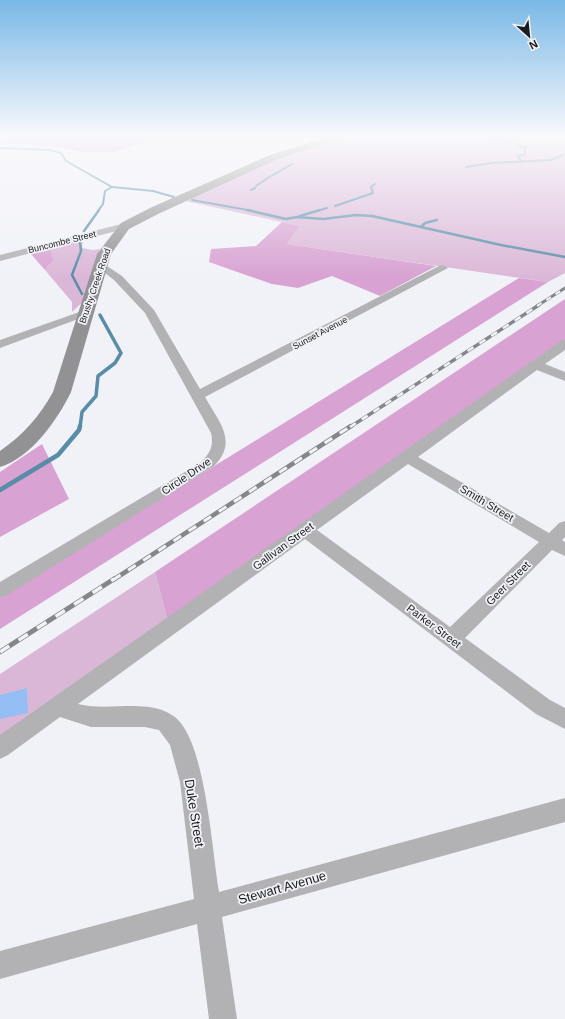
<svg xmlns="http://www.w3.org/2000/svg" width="565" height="1019" viewBox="0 0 565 1019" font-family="Arial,sans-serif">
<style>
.green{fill:#dbb7d7}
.forest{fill:#d8a2d2}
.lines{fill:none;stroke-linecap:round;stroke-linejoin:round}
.stream-far3{stroke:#598da7;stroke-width:2}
.stream-far2{stroke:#598da7;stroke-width:2.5}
.stream-far1{stroke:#598da7;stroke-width:3.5}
.stream{stroke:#598da7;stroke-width:4.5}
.building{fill:#94bef4}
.street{fill:#b2b1b3;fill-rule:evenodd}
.secondary{fill:#929194;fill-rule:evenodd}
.rail-far3-casing{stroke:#85868a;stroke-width:3}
.rail-far2-casing{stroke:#85868a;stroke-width:3.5}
.rail-far1-casing{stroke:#85868a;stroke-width:4.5}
.rail-casing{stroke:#85868a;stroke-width:5}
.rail-far3{stroke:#f1f2f8;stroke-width:2;stroke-dasharray:5.5;stroke-linecap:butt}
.rail-far2{stroke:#f1f2f8;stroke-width:2.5;stroke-dasharray:7;stroke-linecap:butt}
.rail-far1{stroke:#f1f2f8;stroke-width:3;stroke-dasharray:9;stroke-linecap:butt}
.rail{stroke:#f1f2f8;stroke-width:3.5;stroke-dasharray:11;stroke-linecap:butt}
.labels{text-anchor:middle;stroke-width:3.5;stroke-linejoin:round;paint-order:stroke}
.far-street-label{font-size:9px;fill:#1c1c1e;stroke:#f1f2f8}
.street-label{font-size:11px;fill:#1c1c1e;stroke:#f1f2f8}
.near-street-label{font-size:13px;fill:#1c1c1e;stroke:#f1f2f8}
</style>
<rect width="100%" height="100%" fill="#f1f2f8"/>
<g class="green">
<polygon points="344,136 545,136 565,138 565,273 548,282 287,244 300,226 185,201 292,151"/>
<polygon points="83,239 82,248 93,250 100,249 84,301 72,312 72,302 45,270 50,264 50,249"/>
<polygon points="155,572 168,622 0,739 0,674"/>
</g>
<g class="forest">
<polygon points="0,136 166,136 114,152 84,152 51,146 0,143"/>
<polygon points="282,222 300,226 287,244 436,266 380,296 332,276 298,288 272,284 209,262 211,249 256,246"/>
<polygon points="50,249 53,260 45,270 30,253"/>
<polygon points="519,278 548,282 0,629 0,598"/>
<polygon points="565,299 565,344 168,622 155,572"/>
<polygon points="42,444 69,499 0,537 0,472"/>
</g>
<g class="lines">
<g class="stream-far3">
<polyline points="484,136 513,143"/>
<polyline points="517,144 525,148 525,154"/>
<polyline points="0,148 50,150 61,153 66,161 112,187 153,191 174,197"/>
<polyline points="521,162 518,156 524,155"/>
<polyline points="466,167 492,163 551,160 563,155"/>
<polyline points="273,175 292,164"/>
<polyline points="256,186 271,176"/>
<polyline points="251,190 255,188"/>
<polyline points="192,200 253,211"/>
<polyline points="335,206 373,193 371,187 375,184"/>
<polyline points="98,211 103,204 105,191 112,187"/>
<polyline points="317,211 327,208"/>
</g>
<g class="stream-far2">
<polyline points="247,210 286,219 297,217 323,219 356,215 372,216 501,245 565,257"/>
<polyline points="300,216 320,210"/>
<polyline points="422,226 425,223 437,220"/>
<polyline points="84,231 99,210"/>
<polyline points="80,242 81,251 72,275 82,294"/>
</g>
<polyline class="stream-far1" points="80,427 82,412 96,396 98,376 115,363 121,353 100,315"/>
<polyline class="stream" points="0,490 58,455 79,430 80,426"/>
</g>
<polygon class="building" points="27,688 28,713 0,719 0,695"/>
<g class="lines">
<g class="street">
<polygon points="125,223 130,226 128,228 0,261 0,255"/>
<path d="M101 262 122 276 154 310 200 389 439 266 443 265 448 268 205 397C218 421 239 441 214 466L6 596 0 598V582L200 463C210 454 214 446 211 433L145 313 114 280 97 267 96 265 97 263Z"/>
<polygon points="85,310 91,313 89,315 0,348 0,340"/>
<path d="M565 340V350L545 364 565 372V381L537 370 418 457 549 533 559 523 565 521V537L562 540 565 542V556L552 550 465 638 550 700 565 708V729L536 714 305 539 78 704C106 711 136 701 162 710 169 713 175 716 180 722 206 753 212 850 219 892L565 798V822L222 917 237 1019H209L197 924 0 979V951L194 899 180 782 170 745 159 730 145 727H91L60 717 8 755 0 759V735L561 341ZM408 464 539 542 450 627 317 530Z"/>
</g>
<path class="secondary" d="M331 136H344L342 138 278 159 158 214 129 229 111 254 71 392C58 419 31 458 0 467V451C23 435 40 416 53 392L97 254 121 223 150 208 270 155Z"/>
<g class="rail-far3-casing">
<polyline id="rail-far3" points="537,306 565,288"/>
</g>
<g class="rail-far2-casing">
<polyline id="rail-far2" points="350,427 539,305"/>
</g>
<g class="rail-far1-casing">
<polyline id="rail-far1" points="113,580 351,426"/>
</g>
<g class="rail-casing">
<polyline id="rail" points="0,652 114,579"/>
</g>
<use href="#rail-far3" class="rail-far3"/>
<use href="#rail-far2" class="rail-far2"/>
<use href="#rail-far1" class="rail-far1"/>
<use href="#rail" class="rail"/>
</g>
<linearGradient id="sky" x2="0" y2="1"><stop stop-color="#79b8e6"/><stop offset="0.49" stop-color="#f9f9fc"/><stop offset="1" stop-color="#f9f9fc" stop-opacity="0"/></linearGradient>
<rect width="565" height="278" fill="url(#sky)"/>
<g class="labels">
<g class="far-street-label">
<text transform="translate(62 242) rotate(-14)" y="3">Buncombe Street</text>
<text transform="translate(95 286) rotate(-71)" y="3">Brushy Creek Road</text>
<text transform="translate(320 333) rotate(-28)" y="3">Sunset Avenue</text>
</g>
<g class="street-label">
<text transform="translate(186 476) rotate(-34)" y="4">Circle Drive</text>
<text transform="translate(487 503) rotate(31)" y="4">Smith Street</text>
<text transform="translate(283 546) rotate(-36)" y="4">Gallivan Street</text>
<text transform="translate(508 583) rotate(-45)" y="4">Geer Street</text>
<text transform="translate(434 626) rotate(37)" y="4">Parker Street</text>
</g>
<g class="near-street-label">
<text transform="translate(195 813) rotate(81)" y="5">Duke Street</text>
<text transform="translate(282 887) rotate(-16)" y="5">Stewart Avenue</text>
</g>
</g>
<g transform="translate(529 36) rotate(153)" stroke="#f1f2f8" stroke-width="3" paint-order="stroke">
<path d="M0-3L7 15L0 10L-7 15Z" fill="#1c1c1e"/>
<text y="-6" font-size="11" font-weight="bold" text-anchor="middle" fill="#1c1c1e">N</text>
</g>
</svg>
